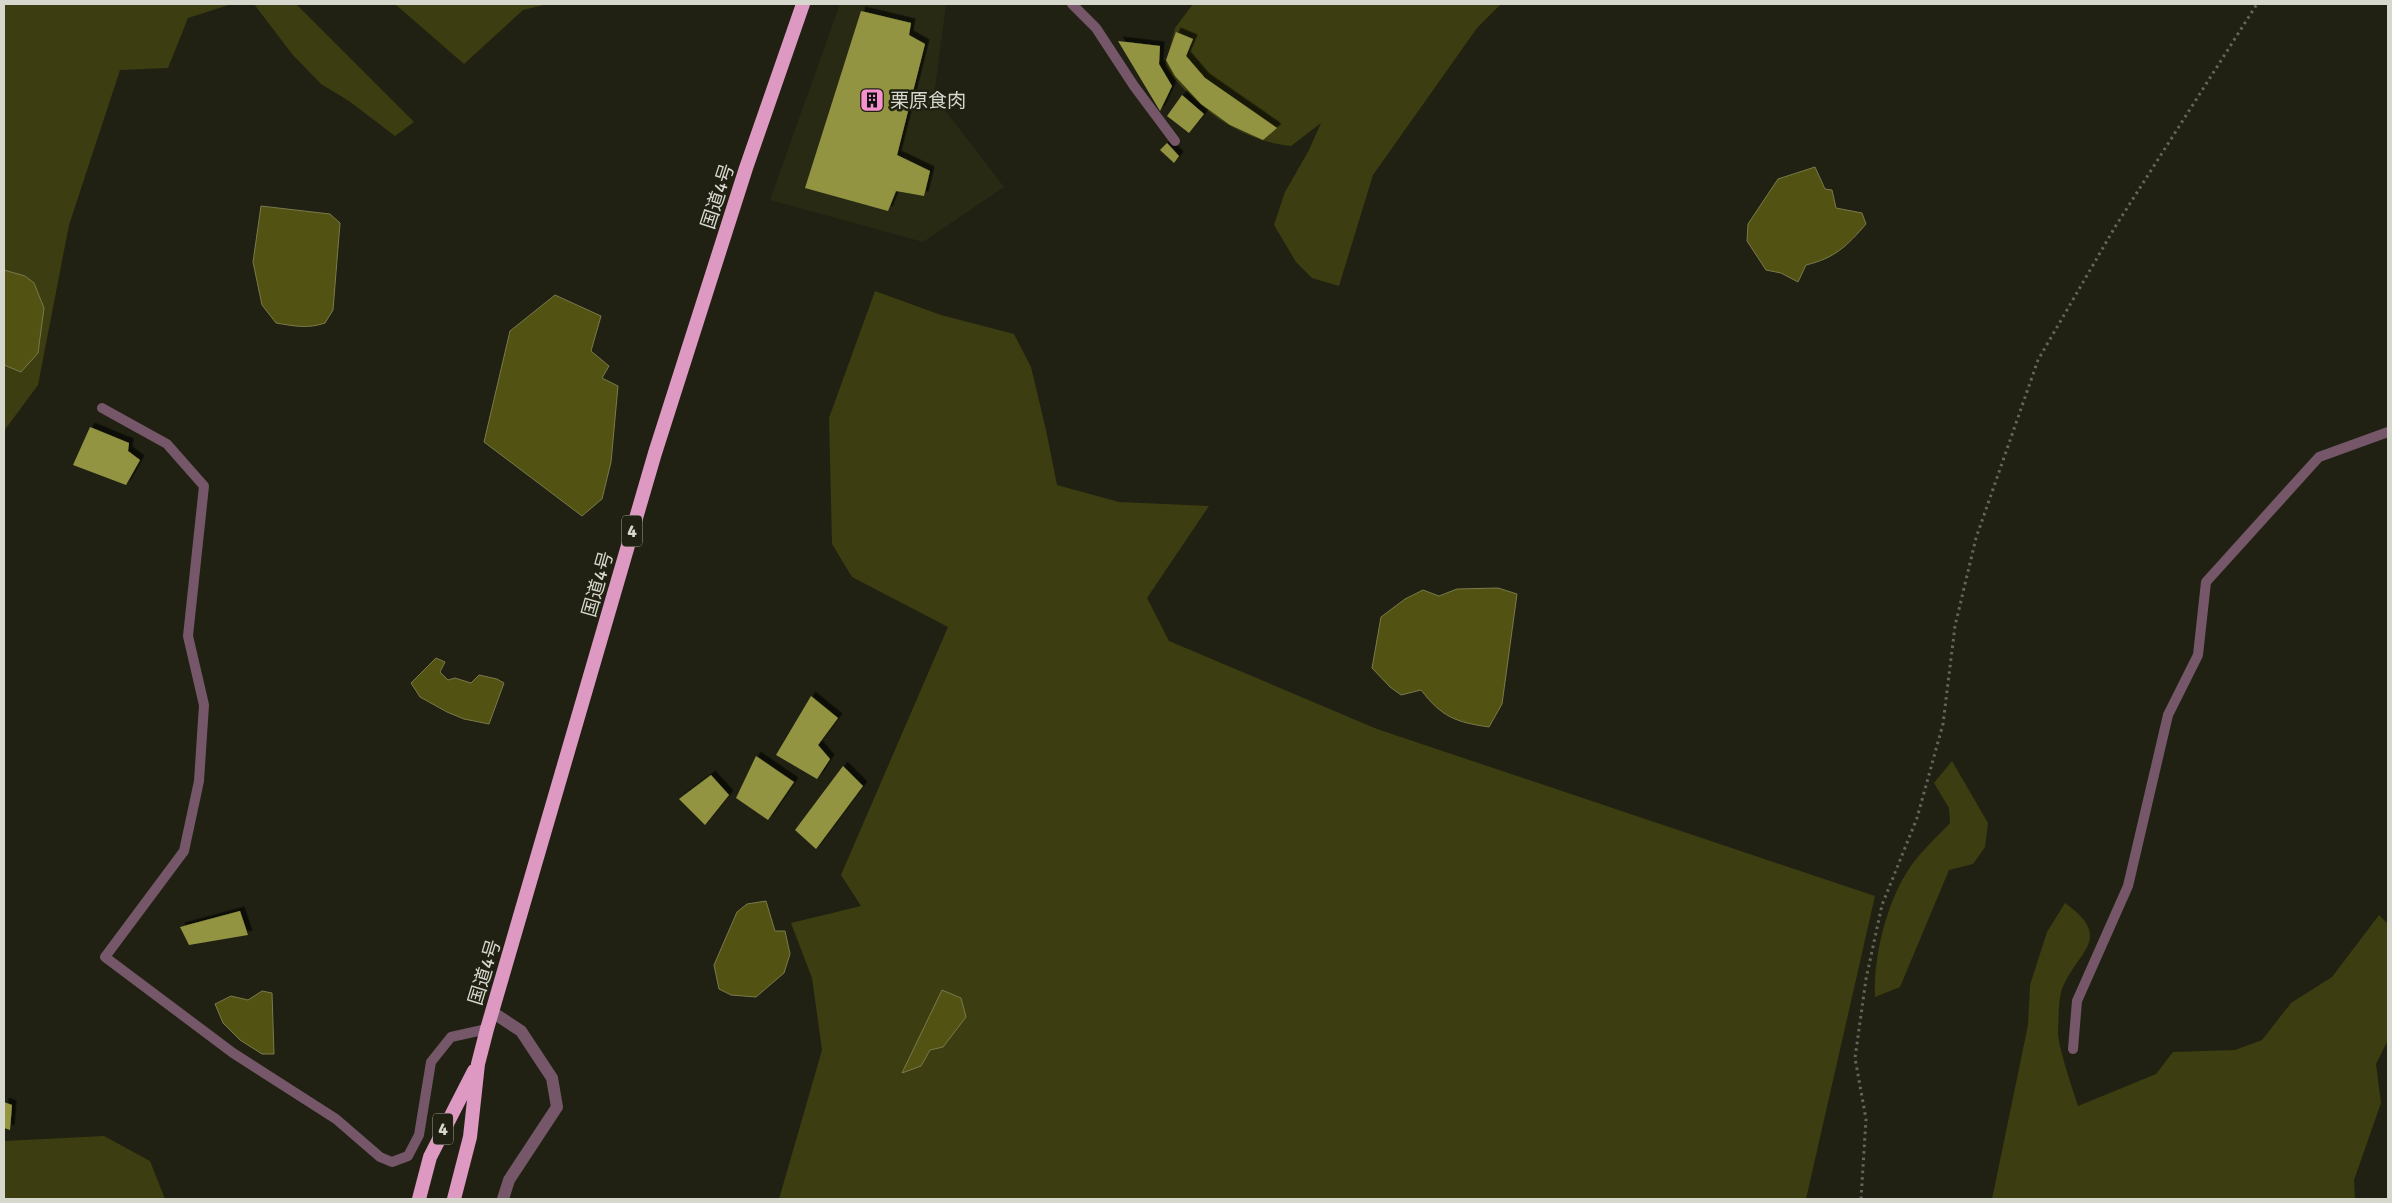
<svg xmlns="http://www.w3.org/2000/svg" width="2392" height="1203" viewBox="0 0 2392 1203" font-family="Signika,'Noto Sans JP',sans-serif">
<style>
.built{fill:#292a14}
.green{fill:#3c3d11}
.water{fill:#525212;stroke:#7a7a4a}
.building{fill:#929443;filter:url(#shadow)}
.lines{fill:none;stroke-linecap:round;stroke-linejoin:round}
.path{stroke:#656659;stroke-width:3;stroke-dasharray:2.5 4;stroke-linecap:butt}
.service{stroke:#755769;stroke-width:10}
.minor{stroke:#755769;stroke-width:12}
.trunk{stroke:#de99c2;stroke-width:14}
.labels{text-anchor:middle;stroke-width:5;stroke-linejoin:round;paint-order:stroke}
.shield{fill:#202112;stroke:#9fa095;stroke-width:1}
.shield-label{font-size:18px;font-weight:bold;fill:#d6d7cd}
.poi-label{font-size:19px;fill:#d6d7cd;stroke:#202112;text-anchor:start}
.street-label{font-size:19px;fill:#d6d7cd;stroke:#202112}
</style>
<defs>
<filter id="shadow"><feDropShadow dx="4.5" dy="-4.5" stdDeviation="0" flood-color="#0009"/></filter>
</defs>
<rect width="100%" height="100%" fill="#202112"/>
<polygon class="built" points="840,4 946,4 934,96 1004,187 923,242 770,200"/>
<g class="green">
<polygon points="4,4 232,4 188,18 168,68 120,70 69,225 38,385 4,431"/>
<polygon points="254,4 296,4 414,122 395,136 349,101 321,84 292,54"/>
<polygon points="395,4 544,4 544,5 523,10 464,64"/>
<path d="M1193 4H1501L1477 28 1373 175 1339 286 1312 278 1296 262 1274 225 1285 192 1309 150 1321 123 1291 146C1240 141 1195 107 1165 67L1175 28Z"/>
<polygon points="875,291 941,315 1014,334 1031,367 1046,430 1057,485 1119,502 1209,506 1147,598 1169,641 1377,729 1875,896 1806,1199 779,1199 822,1050 812,978 791,923 861,906 841,875 948,627 852,577 832,544 829,418"/>
<path d="M1952 761 1988 823 1985 847 1973 864 1949 870 1900 987 1875 997C1873 959 1886 905 1907 872 1918 854 1936 838 1950 823L1949 808 1934 783Z"/>
<path d="M2065 903C2115 939 2077 951 2062 989 2058 1001 2059 1020 2058 1032 2058 1047 2073 1090 2078 1106L2156 1074 2173 1052 2235 1050 2262 1040 2291 1003 2332 977 2379 915 2388 924V1040L2376 1064 2381 1103 2354 1180 2355 1199H1992L2028 1025 2030 985 2047 932Z"/>
<polygon points="104,1136 150,1161 165,1199 4,1199 4,1141"/>
</g>
<g class="water">
<path d="M1815 167 1825 189 1832 190 1836 208 1862 213 1866 224C1847 246 1835 258 1806 265L1798 282 1781 273 1766 270 1747 241 1748 224 1778 179Z"/>
<path d="M261 206 330 214 340 223 333 310 325 323C308 329 294 326 276 323L262 305 253 262Z"/>
<polygon points="4,270 25,276 34,283 44,308 38,353 21,372 4,365"/>
<polygon points="555,295 601,316 591,351 609,366 602,378 618,386 611,462 602,499 582,516 484,442 510,331"/>
<path d="M1498 588 1517 594 1502 704 1489 727C1455 722 1442 717 1421 690L1401 695 1390 687 1372 668 1381 617 1405 599 1423 590 1439 596 1457 589Z"/>
<polygon points="436,658 445,662 440,672 448,680 455,678 471,683 479,675 497,679 504,683 489,724 464,719 447,712 420,697 411,683"/>
<polygon points="766,901 775,931 785,931 790,954 784,973 756,997 731,995 719,989 714,965 737,912 747,904"/>
<polygon points="942,990 961,998 966,1017 943,1047 930,1050 921,1066 902,1073"/>
<polygon points="262,991 272,993 274,1054 262,1054 240,1040 223,1023 215,1004 231,996 248,1000"/>
</g>
<g class="building">
<polygon points="861,11 911,23 909,35 925,44 897,155 930,171 924,196 896,191 888,211 805,188"/>
<polygon points="1176,32 1193,39 1186,56 1205,78 1277,128 1263,140 1230,125 1201,104 1175,76 1166,60"/>
<polygon points="1118,41 1160,46 1159,64 1172,86 1160,111"/>
<polygon points="1182,95 1204,114 1189,133 1167,116"/>
<polygon points="1167,143 1179,156 1174,163 1160,150"/>
<polygon points="90,427 129,443 128,451 140,460 126,485 73,465"/>
<polygon points="811,696 838,718 818,745 830,759 817,779 776,755"/>
<polygon points="756,756 794,782 768,820 736,798"/>
<polygon points="843,766 863,786 816,849 795,830"/>
<polygon points="711,775 729,795 705,825 679,799"/>
<polygon points="240,911 248,935 189,945 180,927"/>
<polygon points="4,1102 12,1105 10,1130 4,1128"/>
</g>
<g class="lines">
<polyline class="path" points="1861,1199 1866,1119 1855,1058 1866,979 1882,905 1917,818 1943,724 1955,626 1976,538 2038,360 2115,227 2257,4"/>
<g class="service">
<polyline points="1072,4 1096,28 1134,86 1175,141"/>
<polyline points="102,408 167,444 204,486 188,636 204,705 199,781 184,851 105,957 233,1053 336,1119 380,1157 392,1162 408,1156 419,1135 431,1062 451,1037 487,1029"/>
<polyline points="2073,1049 2077,1001 2128,886 2168,715 2198,655 2206,582 2319,457 2388,432"/>
</g>
<polyline class="minor" points="492,1012 521,1031 552,1078 557,1107 509,1180 503,1199"/>
<g class="trunk">
<polyline points="419,1199 430,1157 474,1071"/>
<polyline points="454,1199 470,1137 478,1064 487,1029 655,453 746,168 803,4"/>
</g>
</g>
<defs>
<g id="building-square" transform="scale(1.25)"><rect x="-9" y="-9" width="18" height="18" rx="4" fill="#f690cf" stroke="#202112"/><path d="M-4-6H4V6H1V3H-1V6H-4ZM-2.5-4.3h1.7v1.8h-1.7ZM.8-4.3h1.7v1.8H.8ZM-2.5-1h1.7V.8h-1.7ZM.8-1h1.7V.8H.8Z" fill="#111"/></g>
</defs>
<g fill-rule="evenodd">
<use href="#building-square" x="872" y="100"/>
</g>
<g class="labels">
<g class="shield">
<rect x="622" y="515.5" width="20" height="31" rx="4"/>
<rect x="433" y="1113.5" width="20" height="31" rx="4"/>
</g>
<g class="shield-label">
<text x="632" y="537">4</text>
<text x="443" y="1135">4</text>
</g>
<g class="poi-label">
<text x="890" y="107">栗原食肉</text>
</g>
<g class="street-label">
<text transform="translate(717 196) rotate(-72)" y="7">国道4号</text>
<text transform="translate(597 584) rotate(-74)" y="7">国道4号</text>
<text transform="translate(484 972) rotate(-73)" y="7">国道4号</text>
</g>
</g>
<rect width="2392" height="1203" fill="none" stroke="#d6d7cd" stroke-width="10"/>
</svg>
